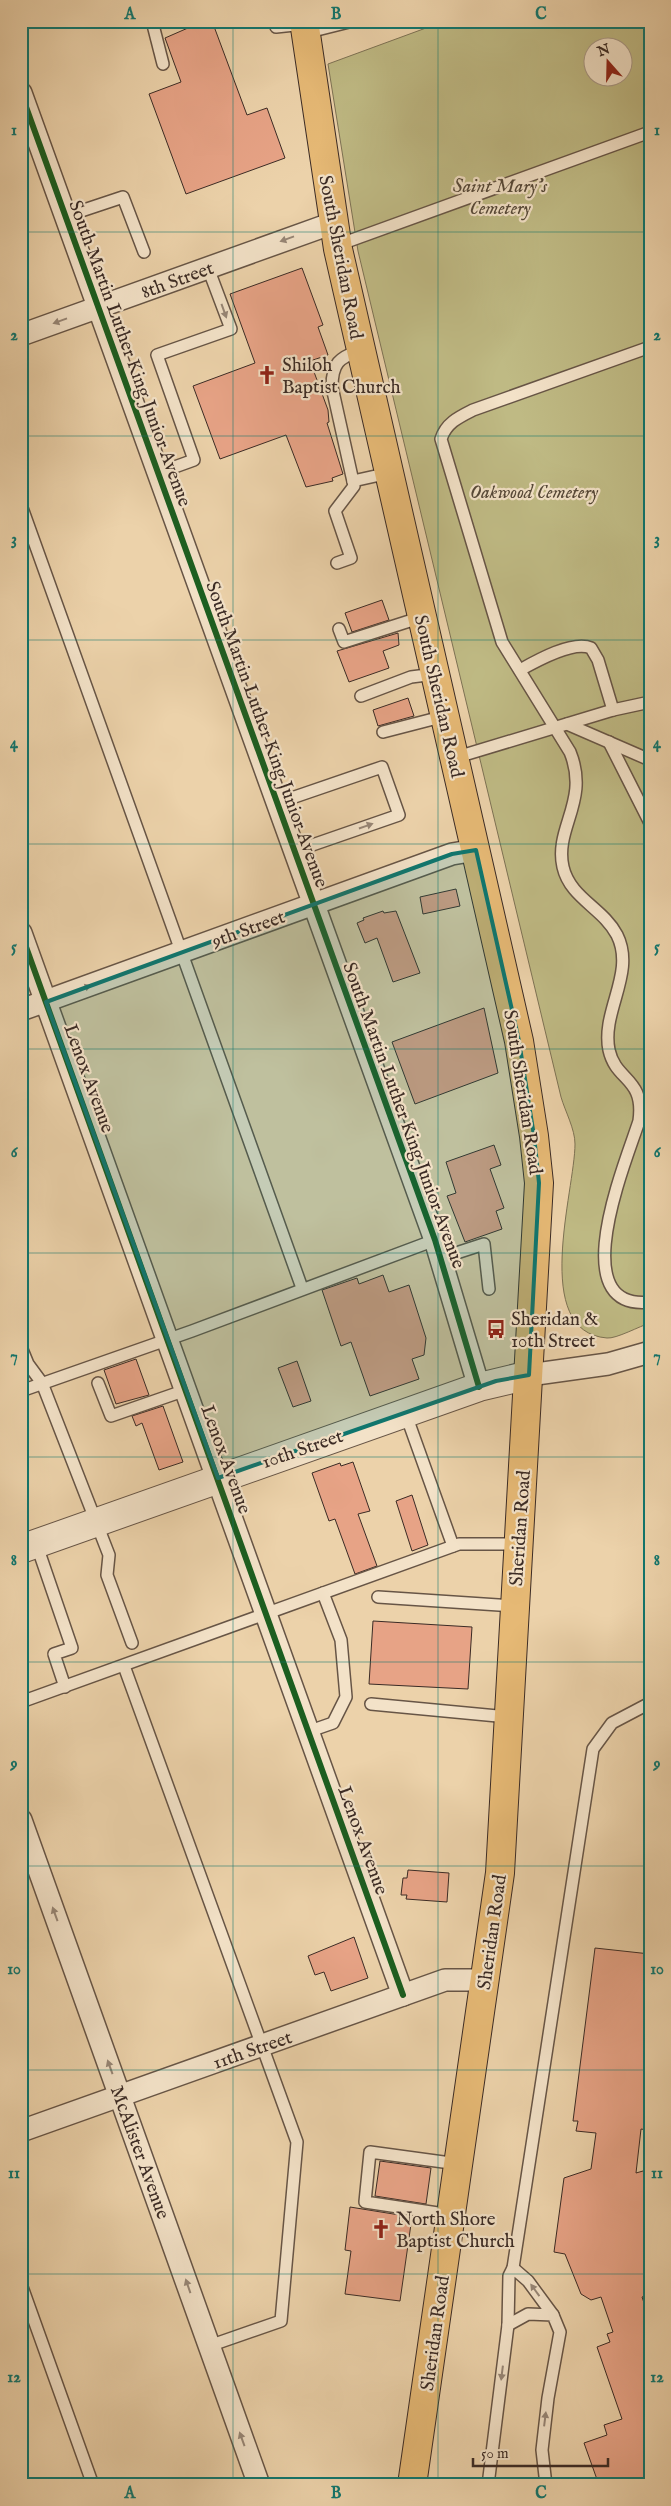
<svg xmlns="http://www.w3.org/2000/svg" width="671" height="2506" viewBox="0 0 671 2506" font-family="'IM FELL English',serif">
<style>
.green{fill:#bfba84;stroke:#7d7254;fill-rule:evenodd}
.building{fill:#e7a386;stroke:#3b2b25}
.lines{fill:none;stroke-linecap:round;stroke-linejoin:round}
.service-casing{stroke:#675546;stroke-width:14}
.minor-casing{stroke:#675546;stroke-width:24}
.tertiary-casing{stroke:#675546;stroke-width:30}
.trunk-casing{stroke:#3b2b25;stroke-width:30}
.service{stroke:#f3e2c8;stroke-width:11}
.minor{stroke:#f3e2c8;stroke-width:21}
.tertiary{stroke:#f3e2c8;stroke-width:28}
.trunk{stroke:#e6b975;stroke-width:28}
.cycleway-casing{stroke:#f3e2c8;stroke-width:9}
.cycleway{stroke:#1b5e20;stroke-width:6}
.oneway{fill:#978676}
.marked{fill:#0f766e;fill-opacity:0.2;stroke:#0f766e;stroke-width:4;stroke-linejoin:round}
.grid{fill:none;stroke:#0f766e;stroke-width:1;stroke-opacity:0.55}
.labels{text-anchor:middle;stroke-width:4.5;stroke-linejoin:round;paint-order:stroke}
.park-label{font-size:19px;font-style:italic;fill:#554838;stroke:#f3e2c8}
.street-label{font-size:19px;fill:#3b2b25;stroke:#f3e2c8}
.poi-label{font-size:19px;fill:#3b2b25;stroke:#f3e2c8;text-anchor:start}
.neatline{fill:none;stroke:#0f766e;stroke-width:2}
.grid-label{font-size:16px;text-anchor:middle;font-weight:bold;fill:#0f766e}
</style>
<rect width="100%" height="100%" fill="#ecd2aa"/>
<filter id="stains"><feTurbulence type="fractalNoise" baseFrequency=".004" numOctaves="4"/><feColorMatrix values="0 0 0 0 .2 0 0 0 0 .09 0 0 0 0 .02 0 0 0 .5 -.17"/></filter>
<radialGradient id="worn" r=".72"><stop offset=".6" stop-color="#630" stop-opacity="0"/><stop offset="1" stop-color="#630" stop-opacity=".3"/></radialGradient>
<path class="green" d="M445 21H650V1323C640 1326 616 1339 607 1338 530 1332 575 1190 575 1144 575 1129 565 1111 561 1097L358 251 328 64ZM594 48H624V78H594Z"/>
<g class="building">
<polygon points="204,21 212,21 247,115 267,108 285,158 186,194 149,94 181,82 165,38"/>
<polygon points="302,268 323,325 318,327 328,355 310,361 328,410 329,422 327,423 343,474 332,478 333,481 306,487 286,435 220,459 193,386 255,363 230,294"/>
<polygon points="382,600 389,620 352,632 345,613"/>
<polygon points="398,633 399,645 383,651 389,668 349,682 337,651"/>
<polygon points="408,698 414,716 378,726 373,710"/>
<polygon points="456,889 460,906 423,914 420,897"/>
<polygon points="383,911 384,913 396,911 420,973 393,982 377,938 365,943 357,923 364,920 363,918"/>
<polygon points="484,1008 498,1073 415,1104 392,1042"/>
<polygon points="494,1145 501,1165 490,1169 504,1208 496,1211 502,1229 465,1242 447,1196 456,1193 446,1162"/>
<polygon points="383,1275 389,1292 409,1285 426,1338 424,1355 412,1359 419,1379 370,1396 351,1342 341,1346 322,1290 357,1278 359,1284"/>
<polygon points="136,1359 149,1395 116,1404 104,1370"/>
<polygon points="297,1361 311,1401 293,1407 278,1368"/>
<polygon points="163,1406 183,1462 159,1470 142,1423 136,1426 132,1416"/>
<polygon points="353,1462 370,1511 358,1514 377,1566 355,1574 335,1519 329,1521 312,1473 340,1463 341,1466"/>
<polygon points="412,1495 428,1545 412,1551 396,1501"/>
<polygon points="373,1621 472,1627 468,1689 369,1684"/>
<polygon points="408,1870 449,1873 447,1902 406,1899 407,1895 401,1895 403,1878 407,1878"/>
<polygon points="354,1937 368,1978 331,1991 324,1972 315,1975 308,1956"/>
<polygon points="595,1948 650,1954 650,2108 647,2130 641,2129 636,2173 650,2169 650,2294 642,2297 650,2320 650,2485 599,2485 584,2443 607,2435 604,2425 622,2419 597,2347 610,2342 607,2334 613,2332 601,2297 591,2300 581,2294 565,2254 554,2252 564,2178 591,2169 596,2133 576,2131 578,2121 573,2121"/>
<polygon points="380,2161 431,2168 426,2204 375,2196"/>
<polygon points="350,2207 412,2217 400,2301 345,2294 351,2251 345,2250"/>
</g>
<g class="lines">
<g class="service-casing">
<g id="service">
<polyline points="152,21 163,64"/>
<polyline points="276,27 304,24"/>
<polyline points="305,33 353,21"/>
<polyline points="66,216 123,197 144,252"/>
<polyline points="338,245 650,132"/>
<path d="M650 347 473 410C459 417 446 423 441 439L502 642 570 752C590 801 554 828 563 867 570 898 603 908 617 935 636 973 601 1011 609 1050 616 1082 645 1077 639 1121 627 1159 562 1312 650 1302"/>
<polyline points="158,473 194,460 157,355 231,329 208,268"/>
<polyline points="353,481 389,473"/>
<polyline points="21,505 302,1288"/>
<path d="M337 563 351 558 335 511 354 486 332 387C332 363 339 358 360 350"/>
<polyline points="339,629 344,642 422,617"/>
<path d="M520 670C536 661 573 640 591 648L598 660 613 710"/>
<polyline points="361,696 411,677 435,674"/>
<polyline points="567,724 650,760"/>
<polyline points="383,732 445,716"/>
<polyline points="609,742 650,823"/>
<polyline points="454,758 613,710 650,702"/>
<polyline points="277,803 382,767 399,815 295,851"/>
<polyline points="441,1258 484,1244 489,1289"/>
<polyline points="21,1347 28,1364 42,1383 109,1555 107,1575 132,1643"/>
<polyline points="98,1383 111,1416 186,1390"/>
<polyline points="21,1391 192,1331 435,1240"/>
<polyline points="405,1412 453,1546"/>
<polyline points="36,1543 72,1648 54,1654 65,1687"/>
<polyline points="378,1597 514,1606"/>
<polyline points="124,1666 297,2142 281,2321 209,2346"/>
<polyline points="21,1702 459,1544 518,1544"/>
<polyline points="371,1704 508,1717"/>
<polyline points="310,1731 333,1723 346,1697 341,1640 323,1593"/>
<polyline points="451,2215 365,2202 370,2152 458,2164"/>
<polyline points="513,2268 528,2281 553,2315"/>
<polyline points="21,2284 93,2485"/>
<polyline points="508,2325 528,2314 553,2315 560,2332 548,2398 542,2450 546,2485"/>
<polyline points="488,2485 508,2325 509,2276 513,2268 593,1749 612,1723 650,1703"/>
</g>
</g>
<g class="minor-casing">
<g id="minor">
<polyline points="21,93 435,1240 479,1387"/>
<polyline points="21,335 333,223"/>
<polyline points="21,933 403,1995"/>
<polyline points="21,1010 452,854 476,850"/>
<polyline points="529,1375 608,1364 650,1352"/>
<polyline points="21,1820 259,2485"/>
<polyline points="21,2131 445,1980 485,1980"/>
</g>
</g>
<g class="tertiary-casing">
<polyline id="tertiary" points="21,1549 479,1387 529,1375"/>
</g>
<g class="trunk-casing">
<polyline id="trunk" points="304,21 338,249 519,1041 534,1136 539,1183 500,1873 412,2485"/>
</g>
<use href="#service" class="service"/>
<use href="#minor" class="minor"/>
<use href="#tertiary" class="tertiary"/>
<use href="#trunk" class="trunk"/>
<g class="cycleway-casing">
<g id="cycleway">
<polyline points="21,93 435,1240 479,1387"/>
<polyline points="21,933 403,1995"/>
</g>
</g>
<use href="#cycleway" class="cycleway"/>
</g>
<defs><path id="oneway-solid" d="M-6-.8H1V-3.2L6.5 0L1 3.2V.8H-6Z" transform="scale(1.25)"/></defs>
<g class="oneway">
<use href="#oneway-solid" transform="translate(287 239) rotate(160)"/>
<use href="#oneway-solid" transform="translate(224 311) rotate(70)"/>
<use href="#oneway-solid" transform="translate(60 321) rotate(160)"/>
<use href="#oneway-solid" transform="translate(366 826) rotate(-19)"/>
<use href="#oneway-solid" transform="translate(84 988) rotate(-20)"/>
<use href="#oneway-solid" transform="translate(55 1914) rotate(-110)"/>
<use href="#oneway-solid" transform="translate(110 2067) rotate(-110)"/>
<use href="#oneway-solid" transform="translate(188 2286) rotate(-109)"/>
<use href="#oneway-solid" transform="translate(535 2290) rotate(-126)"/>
<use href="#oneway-solid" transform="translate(502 2373) rotate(97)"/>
<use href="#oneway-solid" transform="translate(545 2419) rotate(-83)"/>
<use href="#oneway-solid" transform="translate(242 2439) rotate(-110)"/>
</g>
<path class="marked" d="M476 850 519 1041 534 1136 539 1183 529 1375 496 1381 218 1478 46 1002 452 854Z"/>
<path class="grid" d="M233 21V2485M438 21V2485M21 232H650M21 436H650M21 640H650M21 844H650M21 1049H650M21 1253H650M21 1457H650M21 1662H650M21 1866H650M21 2070H650M21 2274H650"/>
<defs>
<g id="church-bare" transform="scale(1.5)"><path d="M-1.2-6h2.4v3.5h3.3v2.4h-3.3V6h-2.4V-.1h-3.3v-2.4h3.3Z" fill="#8f2418" stroke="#f3e2c8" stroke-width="2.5" paint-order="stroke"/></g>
<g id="bus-bare" transform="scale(1.5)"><path d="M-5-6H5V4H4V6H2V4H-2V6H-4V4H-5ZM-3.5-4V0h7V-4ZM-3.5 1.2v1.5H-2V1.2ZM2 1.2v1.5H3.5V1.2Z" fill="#8f2418" stroke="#f3e2c8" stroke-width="2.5" paint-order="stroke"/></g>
</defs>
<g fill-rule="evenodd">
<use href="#church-bare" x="267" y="375"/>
<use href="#bus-bare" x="496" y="1329"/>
<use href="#church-bare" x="381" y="2229"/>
</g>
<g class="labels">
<g class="park-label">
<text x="500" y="192">Saint Mary's<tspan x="500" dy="22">Cemetery</tspan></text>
<text x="534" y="498">Oakwood Cemetery</text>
</g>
<g class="street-label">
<text transform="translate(342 257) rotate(79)" y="7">South Sheridan Road</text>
<text transform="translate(177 279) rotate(-20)" y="7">8th Street</text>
<text transform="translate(131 353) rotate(70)" y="7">South Martin Luther King Junior Avenue</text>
<text transform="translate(440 696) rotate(77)" y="7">South Sheridan Road</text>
<text transform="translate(268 734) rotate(70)" y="7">South Martin Luther King Junior Avenue</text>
<text transform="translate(248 928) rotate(-20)" y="7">9th Street</text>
<text transform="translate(90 1078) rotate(70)" y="7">Lenox Avenue</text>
<text transform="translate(524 1092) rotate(81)" y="7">South Sheridan Road</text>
<text transform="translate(405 1115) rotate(70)" y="7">South Martin Luther King Junior Avenue</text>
<text transform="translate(302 1448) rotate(-19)" y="7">10th Street</text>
<text transform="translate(227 1459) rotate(70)" y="7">Lenox Avenue</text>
<text transform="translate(519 1528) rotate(-86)" y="7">Sheridan Road</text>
<text transform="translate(364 1840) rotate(70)" y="7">Lenox Avenue</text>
<text transform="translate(491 1932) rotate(-82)" y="7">Sheridan Road</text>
<text transform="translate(252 2049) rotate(-19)" y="7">11th Street</text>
<text transform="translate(141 2152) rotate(70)" y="7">McAlister Avenue</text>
<text transform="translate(434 2333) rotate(-82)" y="7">Sheridan Road</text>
</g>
<g class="poi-label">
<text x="282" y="371">Shiloh<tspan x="282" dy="22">Baptist Church</tspan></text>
<text x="511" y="1325">Sheridan &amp;<tspan x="511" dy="22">10th Street</tspan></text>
<text x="396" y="2225">North Shore<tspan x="396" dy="22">Baptist Church</tspan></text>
</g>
</g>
<rect width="671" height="2506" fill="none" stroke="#ecd2aa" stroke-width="55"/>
<g transform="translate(608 62) rotate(340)"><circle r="24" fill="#f3e2c8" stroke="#a99987"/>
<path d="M0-4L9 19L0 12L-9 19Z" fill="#8f2418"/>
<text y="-8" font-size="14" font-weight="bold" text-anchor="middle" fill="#3b2b25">N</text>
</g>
<path d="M473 2458v8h135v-8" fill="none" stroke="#3b2b25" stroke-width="2.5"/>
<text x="481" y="2458" font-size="15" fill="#3b2b25" stroke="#f3e2c8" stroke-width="4" paint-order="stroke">50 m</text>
<rect x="28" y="28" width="616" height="2450" class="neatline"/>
<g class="grid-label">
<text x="130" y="19">A</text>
<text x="336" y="19">B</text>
<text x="541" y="19">C</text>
<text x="14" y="135">1</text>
<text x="657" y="135">1</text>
<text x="14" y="340">2</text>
<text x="657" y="340">2</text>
<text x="14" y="544">3</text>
<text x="657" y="544">3</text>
<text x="14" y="748">4</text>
<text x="657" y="748">4</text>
<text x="14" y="952">5</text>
<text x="657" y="952">5</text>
<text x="14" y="1157">6</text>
<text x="657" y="1157">6</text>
<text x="14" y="1361">7</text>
<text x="657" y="1361">7</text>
<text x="14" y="1565">8</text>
<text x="657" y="1565">8</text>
<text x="14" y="1769">9</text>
<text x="657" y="1769">9</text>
<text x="14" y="1974">10</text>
<text x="657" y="1974">10</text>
<text x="14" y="2178">11</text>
<text x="657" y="2178">11</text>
<text x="14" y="2382">12</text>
<text x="657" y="2382">12</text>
<text x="130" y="2498">A</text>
<text x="336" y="2498">B</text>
<text x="541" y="2498">C</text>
</g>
<rect width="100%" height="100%" filter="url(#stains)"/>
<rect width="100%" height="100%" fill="url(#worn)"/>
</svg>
